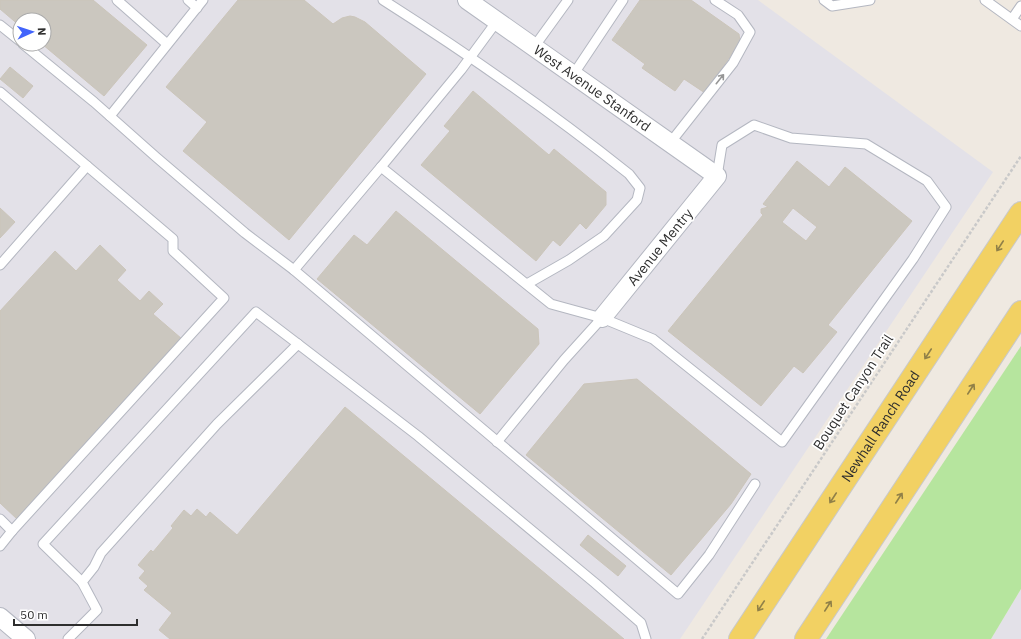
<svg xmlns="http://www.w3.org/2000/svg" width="1021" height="639" viewBox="0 0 1021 639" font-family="'IBM Plex Sans',sans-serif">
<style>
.industrial{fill:#e3e1e8;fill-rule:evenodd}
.green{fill:#b6e59e}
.building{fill:#cbc7bf;stroke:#cbc5ba;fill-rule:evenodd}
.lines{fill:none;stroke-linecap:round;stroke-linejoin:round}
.service-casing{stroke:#b4b7c1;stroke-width:11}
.minor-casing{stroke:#b4b7c1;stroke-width:20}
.primary-casing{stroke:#c9c9c9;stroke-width:24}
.path{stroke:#c9c9c9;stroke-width:2.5;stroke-dasharray:3 2;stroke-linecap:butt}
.service{stroke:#fff;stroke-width:9}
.minor{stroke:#fff;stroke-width:18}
.primary{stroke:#f2d163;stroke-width:22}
.oneway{stroke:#969696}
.oneway2{stroke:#908048}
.labels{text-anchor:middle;stroke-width:3.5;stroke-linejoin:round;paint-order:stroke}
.street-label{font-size:14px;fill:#2e2e2e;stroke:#fff}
</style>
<rect width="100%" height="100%" fill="#efe9e1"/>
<g class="industrial">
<path d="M0 0H758L993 172 680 639H0ZM20 20H44V44H20Z"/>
<polygon points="1021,589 1021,639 991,639"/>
</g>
<polygon class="green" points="1021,346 1021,589 991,639 826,639"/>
<g class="building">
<polygon points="0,0 93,0 147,45 104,96 42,44 44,44 44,20 20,20 20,26 0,9"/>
<polygon points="238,0 304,0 333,24 342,18 350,16 355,17 365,22 426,74 289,240 183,151 207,122 166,87"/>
<polygon points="640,0 691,0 739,34 740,42 705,93 684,79 675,91 642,68 645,64 612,40"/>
<polygon points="10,67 33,86 23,98 0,79"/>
<polygon points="473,91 549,155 554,149 606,192 606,205 586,229 580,223 560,246 553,240 536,261 421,165 450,131 444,126"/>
<path d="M797 161 829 187 845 167 912 221 828 325 837 332 803 373 794 366 761 406 668 331 763 215 761 213V209L768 207 763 204ZM793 208 817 227 806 241 782 222Z"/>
<polygon points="0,208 15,222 0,238"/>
<polygon points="396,211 538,329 539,344 480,414 317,279 354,235 367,245"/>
<polygon points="100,245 126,270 117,280 140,301 149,291 163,304 153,314 182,339 17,519 0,503 0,311 55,251 76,271"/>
<polygon points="637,379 751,474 731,504 671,575 526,455 584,384"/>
<polygon points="345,407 624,639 170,639 159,630 172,613 144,590 148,586 139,578 145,571 138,565 151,550 153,552 173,528 171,526 184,510 191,516 197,509 206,517 210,512 237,535"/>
<polygon points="588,535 626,566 618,576 580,545"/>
</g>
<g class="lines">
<g class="service-casing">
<g id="service">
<polyline points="117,0 167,44"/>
<polyline points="188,0 197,8"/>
<path d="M383 0C468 54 550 111 629 174L640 188 637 200 604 236 569 260 527 284"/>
<polyline points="824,0 832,6 870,0"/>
<polyline points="985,0 1021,26"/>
<polyline points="1012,19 1021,6"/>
<polyline points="497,21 461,70 381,167 551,304 602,318 653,339 782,442 913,259 946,207 927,181 866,144 791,138 754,125 722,145 717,176"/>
<polyline points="0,25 20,41"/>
<polyline points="23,44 94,102 156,157 245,233 294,270 678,594 709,555 755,484"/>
<polyline points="534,47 568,0"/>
<polyline points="573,75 623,0"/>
<polyline points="0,92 173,239 173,251 224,298 12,531"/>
<polyline points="110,116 203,0"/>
<polyline points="670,143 733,63 750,32 738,15 715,0"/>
<polyline points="0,265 87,166"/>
<polyline points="294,270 381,167"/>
<polyline points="497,442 564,360 602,318"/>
<polyline points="0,519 12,531 0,546"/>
<polyline points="82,582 43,544 256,312 298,344"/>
<polyline points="68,639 97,610 82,582 94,567 101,553 217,424 298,344 418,436 595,583 641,623 646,639"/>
</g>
</g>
<g class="minor-casing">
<g id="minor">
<path id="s1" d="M467 0 717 176 602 318"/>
<polyline points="0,617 26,639"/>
</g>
</g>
<g class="primary-casing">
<g id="primary">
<path id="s2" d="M740 639 1021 213"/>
<polyline points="806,639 1021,312"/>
</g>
</g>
<polyline class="path" points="702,639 1021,156"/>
<use href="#service" class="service"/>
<use href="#minor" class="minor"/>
<use href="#primary" class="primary"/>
</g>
<defs><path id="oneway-shaft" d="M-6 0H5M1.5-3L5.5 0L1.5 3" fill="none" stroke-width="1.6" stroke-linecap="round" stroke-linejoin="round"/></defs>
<use class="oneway" href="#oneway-shaft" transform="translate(720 79) rotate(-51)"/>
<g class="oneway2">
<use href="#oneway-shaft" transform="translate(1000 246) rotate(123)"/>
<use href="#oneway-shaft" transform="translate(928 354) rotate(123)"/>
<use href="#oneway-shaft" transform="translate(971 389) rotate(-57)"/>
<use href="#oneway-shaft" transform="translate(833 498) rotate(123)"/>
<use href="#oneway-shaft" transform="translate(899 498) rotate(-57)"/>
<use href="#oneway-shaft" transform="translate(761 606) rotate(123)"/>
<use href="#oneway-shaft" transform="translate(828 606) rotate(-57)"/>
</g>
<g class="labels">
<g class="street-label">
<text dy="5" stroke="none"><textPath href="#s1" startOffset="153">West Avenue Stanford</textPath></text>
<text transform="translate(660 247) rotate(-51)" y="5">Avenue Mentry</text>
<text transform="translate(853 392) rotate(-57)" y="5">Bouquet Canyon Trail</text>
<text dy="5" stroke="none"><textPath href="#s2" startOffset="255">Newhall Ranch Road</textPath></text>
</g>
</g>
<g transform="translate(32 32) rotate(87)"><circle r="19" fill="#ffffff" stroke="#ababab"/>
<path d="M0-3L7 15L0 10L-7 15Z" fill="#4264fb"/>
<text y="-6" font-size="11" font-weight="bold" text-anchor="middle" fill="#2e2e2e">N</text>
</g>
<path d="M14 619v6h123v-6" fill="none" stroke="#2e2e2e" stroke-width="2"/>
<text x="20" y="619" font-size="12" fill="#2e2e2e" stroke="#ffffff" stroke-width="3" paint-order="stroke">50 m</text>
</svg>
